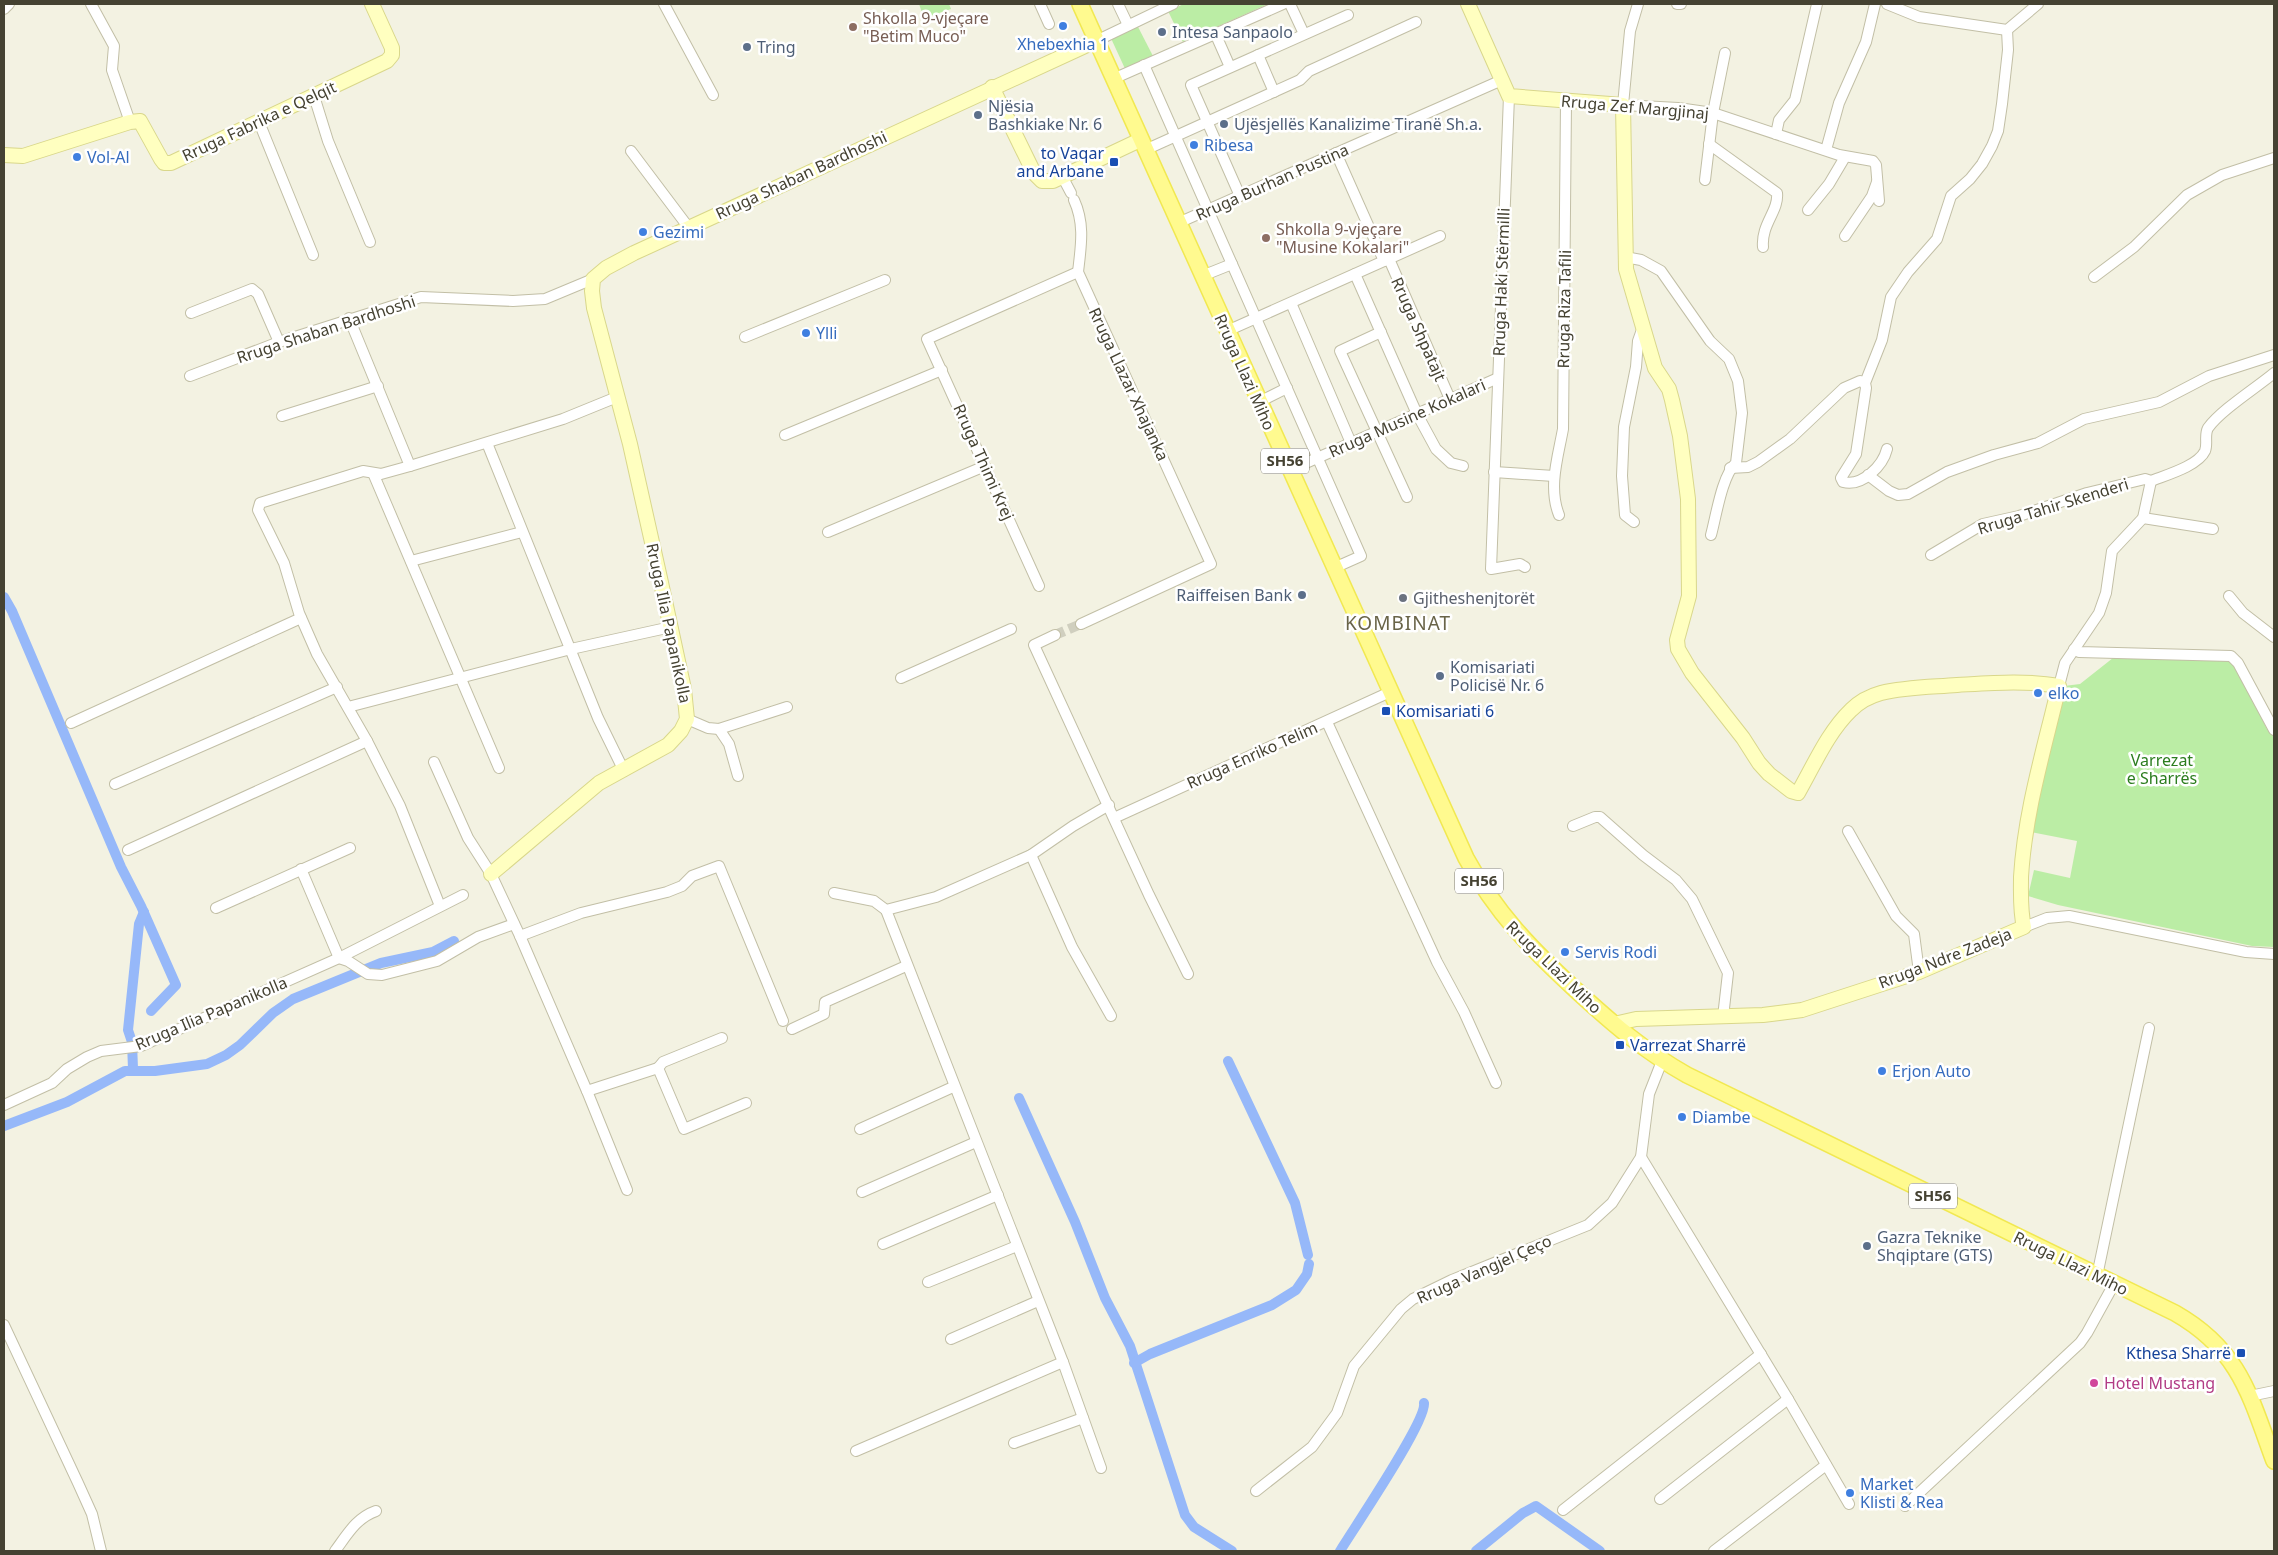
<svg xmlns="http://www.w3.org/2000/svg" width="2278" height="1555" viewBox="0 0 2278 1555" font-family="'Noto Sans',sans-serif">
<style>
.green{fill:#bbeda5}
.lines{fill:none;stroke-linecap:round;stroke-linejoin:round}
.canal{stroke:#96b8f9;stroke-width:10}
.street-tunnel{stroke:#d0cfbf;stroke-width:10;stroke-dasharray:10 5;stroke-linecap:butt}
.street-casing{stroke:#c2bfa6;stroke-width:12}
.secondary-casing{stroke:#d9d78b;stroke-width:16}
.primary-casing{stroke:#f1e852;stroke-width:18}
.street{stroke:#fff;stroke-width:10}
.secondary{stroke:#ffffc0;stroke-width:14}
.primary{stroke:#fffa8f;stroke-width:15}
.shop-dot{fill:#3f7fe0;stroke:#fff;stroke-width:2}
.education-dot{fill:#8d6e63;stroke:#fff;stroke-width:2}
.service-dot{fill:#5c6f8a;stroke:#fff;stroke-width:2}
.transit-dot{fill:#1a4fb4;stroke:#fff;stroke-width:2}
.worship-dot{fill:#6b7280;stroke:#fff;stroke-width:2}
.hotel-dot{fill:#d1479c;stroke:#fff;stroke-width:2}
.labels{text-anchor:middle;stroke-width:5;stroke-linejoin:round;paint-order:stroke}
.shield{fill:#fff;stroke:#7d7b70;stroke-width:1}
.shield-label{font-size:15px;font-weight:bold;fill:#454232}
.education-label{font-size:16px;fill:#785e54;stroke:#fff;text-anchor:start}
.service-label{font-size:16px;fill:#4e5e75;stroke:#fff;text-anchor:start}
.shop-label{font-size:16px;fill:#366cbe;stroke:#fff;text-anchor:start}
.street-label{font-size:16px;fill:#454232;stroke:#fff}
.transit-label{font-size:16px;fill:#164399;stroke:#fff;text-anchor:end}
.worship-label{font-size:16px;fill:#5b616d;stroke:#fff;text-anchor:start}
.park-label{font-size:16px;fill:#2c7d1f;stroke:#fff}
.hotel-label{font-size:16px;fill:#b23c85;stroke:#fff;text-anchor:start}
.quarter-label{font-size:19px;letter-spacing:1px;fill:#696448;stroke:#fff}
</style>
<rect width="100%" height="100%" fill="#f3f2e2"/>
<g class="green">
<polygon points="919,4 949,4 951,9 924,18"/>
<polygon points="1184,4 1268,4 1183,42 1168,11"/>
<polygon points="1135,21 1155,60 1127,73 1109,34"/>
<polygon points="2118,654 2230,660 2235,664 2267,729 2274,736 2274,947 2252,946 2058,905 2028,896 2034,870 2070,878 2077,841 2031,832 2064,686 2080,684"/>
</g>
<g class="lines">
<g class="canal">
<polyline points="4,597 12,611 121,867 141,906 176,985 151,1011"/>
<polyline points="1228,1061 1295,1203 1308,1255"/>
<polyline points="133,1069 132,1042 128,1030 139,924 144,912"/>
<polyline points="1019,1098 1075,1222 1105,1298 1130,1346 1185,1515 1194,1527 1232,1551"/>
<polyline points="4,1126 67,1102 125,1071 155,1071 207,1064 226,1055 240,1045 273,1013 293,999 381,963 433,952 454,941"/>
<polyline points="1134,1363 1150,1354 1272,1305 1296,1290 1307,1274 1309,1264"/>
<path d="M1340 1551C1354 1528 1427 1421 1424 1403"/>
<polyline points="1476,1551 1523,1513 1536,1506 1600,1551"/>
</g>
<polyline class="street-tunnel" points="1055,635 1081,624"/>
<g class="street-casing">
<g id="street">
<polyline points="91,4 114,46 112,70 130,122"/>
<polyline points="664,4 713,95"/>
<polyline points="1040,4 1049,24"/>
<polyline points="1118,4 1128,25"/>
<polyline points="1290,4 1304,34"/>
<polyline points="1638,4 1630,31 1623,105 1678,108 1713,113 1839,155 1873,161 1876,165 1879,201"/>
<polyline points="1677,4 1681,4"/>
<polyline points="1887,4 1919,17 2007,30 2038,4"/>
<polyline points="4,9 9,4"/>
<polyline points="1215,33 1230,67"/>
<polyline points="1096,41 1173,4"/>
<polyline points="1258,55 1274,92"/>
<polyline points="1144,65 1361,556 1334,568"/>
<polyline points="1113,79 1283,4"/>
<polyline points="314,96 328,141 370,242"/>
<polyline points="1509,96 1491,569 1520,564 1525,567"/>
<polyline points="259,122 313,255"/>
<polyline points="1776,134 1779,120 1795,100 1817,4"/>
<path d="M1709 144 1777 193C1779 211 1761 224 1763 247"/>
<polyline points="1145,150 1300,80 1309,71 1416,22"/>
<polyline points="1826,150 1839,103 1866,42 1875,4"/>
<polyline points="631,151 689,228"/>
<polyline points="1336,153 1384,261"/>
<polyline points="1062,176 1071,193"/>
<polyline points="1705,180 1713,113 1725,53"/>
<polyline points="1240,196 1191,85 1348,15"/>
<path d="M1074 200C1085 224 1081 246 1078 272L1211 564 1081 624"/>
<polyline points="1808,210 1829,184 1845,157"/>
<polyline points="1178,223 1502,80"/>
<polyline points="1845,236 1872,196 1877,182"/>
<path d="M1625 257 1641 260 1661 271 1710 341 1729 359 1738 381 1742 413 1736 463C1722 475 1716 517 1711 535"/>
<polyline points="1389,259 1450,399"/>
<polyline points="1355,274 1417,414 1436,449 1451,463 1463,466"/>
<polyline points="1202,276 1232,264"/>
<polyline points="2094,277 2134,247 2187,195 2222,175 2274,158"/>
<polyline points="1291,303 1351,443"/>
<polyline points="191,313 252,289 258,294 279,342"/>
<polyline points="349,318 410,466"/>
<polyline points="1227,331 1440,236"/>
<polyline points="1381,332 1340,351 1407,497"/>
<polyline points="745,337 885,280"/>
<polyline points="190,376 279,342 421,297 513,301 545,299 593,279"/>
<polyline points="1259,402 1287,388"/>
<polyline points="282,416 378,386"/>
<polyline points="785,435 942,370"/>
<polyline points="487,443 598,718 624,771"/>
<path d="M1887 449C1883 465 1863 487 1843 482L1841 478 1856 454 1866 388 1865 383 1882 340 1891 297 1908 272 1937 239 1951 196 1970 179 1982 164 1992 146 1998 131 2002 104 2008 50 2007 30"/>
<polyline points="1730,468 1748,467 1758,462 1790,439 1844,388 1860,381 1865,383"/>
<polyline points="1290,470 1498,378"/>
<polyline points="1494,472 1554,476"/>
<polyline points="373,473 499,768"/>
<polyline points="1868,475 1889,491 1898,495 1908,494 1947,472 1994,455 2038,443 2084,419 2159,402 2209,376 2274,355"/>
<path d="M1559 515C1548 487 1558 457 1563 429L1566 102"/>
<polyline points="2143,518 2213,529"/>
<polyline points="1634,522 1625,515 1622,476 1624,427 1636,367 1638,341 1643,327"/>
<polyline points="828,532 985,466"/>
<path d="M1931 555 1983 524 2019 516 2087 493 2145 479 2151 481C2166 475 2198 466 2205 451 2208 444 2204 435 2208 428 2221 410 2256 388 2274 373"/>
<polyline points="411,561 522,532"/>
<polyline points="1039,586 927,339 1078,272"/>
<polyline points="2229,596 2243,613 2274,637"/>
<polyline points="1055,635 1034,645 1149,895 1188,974"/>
<polyline points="2074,649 2079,652 2231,656 2238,663 2274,730"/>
<polyline points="901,678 1011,629"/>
<polyline points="2059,686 2065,663 2099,613 2106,593 2112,551 2143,518 2151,481"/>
<polyline points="348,707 571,649 671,627"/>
<polyline points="687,719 708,728 719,729 787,707"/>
<polyline points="1327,722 1437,962 1464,1012 1496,1083"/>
<polyline points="71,723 301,618"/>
<polyline points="719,729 729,744 738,776"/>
<polyline points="434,762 468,838 491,874 520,936 587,1091 627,1190"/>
<polyline points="115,784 337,687"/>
<polyline points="1114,818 1390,692"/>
<polyline points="1573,826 1595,817 1600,817 1643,855 1676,880 1692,899 1728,973 1723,1017"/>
<polyline points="1848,831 1896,916 1914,934 1919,972"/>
<polyline points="128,850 367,741"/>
<polyline points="1031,855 1072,947 1111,1016"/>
<polyline points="301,869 339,958"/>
<polyline points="834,893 874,901 886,910 936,897 1031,855 1073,826 1109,805"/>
<polyline points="440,906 400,806 367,741 317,654 299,613 284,563 258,510 260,503 363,471 381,474 410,466 563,419 617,397"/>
<polyline points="216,908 350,848"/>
<polyline points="886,910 1063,1362 1101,1468"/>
<polyline points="2024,927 2047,918 2069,916 2246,952 2274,954"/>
<polyline points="520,936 581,913 667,892 682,886 692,876 719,866 783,1021"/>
<polyline points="339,958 348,961 368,974 382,975 437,961 478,937 514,924"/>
<polyline points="792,1029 824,1014 825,1002 906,966"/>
<polyline points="658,1068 663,1062 722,1038"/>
<polyline points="587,1091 658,1068 684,1129 746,1103"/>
<polyline points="4,1105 52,1083 67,1069 87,1057 101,1051 141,1046 339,958 463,895"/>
<polyline points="860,1129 953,1087"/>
<polyline points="1641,1157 1788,1399 1849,1504"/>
<polyline points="862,1192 976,1142"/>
<polyline points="883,1244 998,1195"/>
<polyline points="2097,1276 2149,1028"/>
<polyline points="928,1282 1017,1246"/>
<polyline points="4,1325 78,1483 92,1514 101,1551"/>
<polyline points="951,1339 1038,1301"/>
<polyline points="2250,1396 2274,1391"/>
<polyline points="1014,1443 1083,1418"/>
<polyline points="856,1451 1063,1362"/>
<polyline points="1256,1491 1312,1447 1337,1413 1354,1366 1401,1309 1413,1299 1452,1280 1588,1225 1612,1203 1641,1157 1649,1094 1662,1061"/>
<polyline points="1660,1499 1788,1399"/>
<polyline points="1905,1506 2080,1343 2087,1333 2114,1284"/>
<polyline points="1563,1510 1761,1354"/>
<path d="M335 1551C347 1535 356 1518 376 1511"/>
<polyline points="1714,1551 1826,1465"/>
</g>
</g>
<g class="secondary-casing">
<g id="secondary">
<path d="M1468 4 1509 96 1623 105 1626 269 1655 368 1669 389 1672 400 1680 436 1688 499 1689 596 1677 640 1678 649 1692 673 1743 738 1759 763 1769 774 1791 791 1798 793C1814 765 1828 732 1851 710 1859 702 1870 696 1881 693 1905 687 1932 687 1957 685 1991 683 2025 680 2059 686 2044 750 2025 811 2021 877 2021 893 2020 911 2024 927L1919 972 1802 1010 1763 1015 1636 1019 1614 1024"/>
<polyline points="992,87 1034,173 1042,181 1053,181 1140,140"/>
<polyline points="4,155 23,156 130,122 140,121 161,159 164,163 171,163 387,61 392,55 392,48 372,4"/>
<polyline points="491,874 599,783 668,745 681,731 687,719 684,689 660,578 630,444 594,308 592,291 593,279 606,268 634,253 1096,41"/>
</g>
</g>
<g class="primary-casing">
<path id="primary" d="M1080 4 1466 858C1496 913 1532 950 1578 992 1614 1025 1643 1050 1687 1075L2175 1313C2240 1350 2250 1396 2274 1461"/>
</g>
<use href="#street" class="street"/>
<use href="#secondary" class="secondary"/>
<use href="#primary" class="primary"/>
</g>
<g class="shop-dot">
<circle cx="1063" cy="26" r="5"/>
<circle cx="1194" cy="145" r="5"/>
<circle cx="77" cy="157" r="5"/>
<circle cx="643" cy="232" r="5"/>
<circle cx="806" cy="333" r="5"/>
<circle cx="2038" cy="693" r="5"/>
<circle cx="1565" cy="952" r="5"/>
<circle cx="1882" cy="1071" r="5"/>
<circle cx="1682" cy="1117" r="5"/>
<circle cx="1850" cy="1493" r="5"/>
</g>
<g class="education-dot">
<circle cx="853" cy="27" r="5"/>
<circle cx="1266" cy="238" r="5"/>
</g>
<g class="service-dot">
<circle cx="1162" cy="32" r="5"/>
<circle cx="747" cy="47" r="5"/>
<circle cx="978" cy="115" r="5"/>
<circle cx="1224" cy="124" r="5"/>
<circle cx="1302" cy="595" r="5"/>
<circle cx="1440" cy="676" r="5"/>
<circle cx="1867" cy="1246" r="5"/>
</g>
<g class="transit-dot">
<rect x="1109" y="157" width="10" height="10" rx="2.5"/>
<rect x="1381" y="706" width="10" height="10" rx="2.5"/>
<rect x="1615" y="1040" width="10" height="10" rx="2.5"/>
<rect x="2236" y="1348" width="10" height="10" rx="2.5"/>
</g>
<circle class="worship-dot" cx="1403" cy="598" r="5"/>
<circle class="hotel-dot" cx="2094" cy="1383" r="5"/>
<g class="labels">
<g class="shield">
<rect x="1261" y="448.5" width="48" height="25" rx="4"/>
<rect x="1455" y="868.5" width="48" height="25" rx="4"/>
<rect x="1909" y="1183.5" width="48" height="25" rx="4"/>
</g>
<g class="shield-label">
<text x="1285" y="466">SH56</text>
<text x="1479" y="886">SH56</text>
<text x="1933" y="1201">SH56</text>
</g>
<g class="education-label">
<text x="863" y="24">Shkolla 9-vjeçare<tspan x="863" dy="18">"Betim Muco"</tspan></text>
<text x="1276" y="235">Shkolla 9-vjeçare<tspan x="1276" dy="18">"Musine Kokalari"</tspan></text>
</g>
<g class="service-label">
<text x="1172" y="38">Intesa Sanpaolo</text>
<text x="757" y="53">Tring</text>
<text x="988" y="112">Njësia<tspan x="988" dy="18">Bashkiake Nr. 6</tspan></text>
<text x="1234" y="130">Ujësjellës Kanalizime Tiranë Sh.a.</text>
<text x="1292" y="601" text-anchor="end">Raiffeisen Bank</text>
<text x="1450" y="673">Komisariati<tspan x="1450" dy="18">Policisë Nr. 6</tspan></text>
<text x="1877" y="1243">Gazra Teknike<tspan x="1877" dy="18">Shqiptare (GTS)</tspan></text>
</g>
<g class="shop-label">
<text x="1063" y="50" text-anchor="middle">Xhebexhia 1</text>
<text x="1204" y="151">Ribesa</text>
<text x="87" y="163">Vol-Al</text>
<text x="653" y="238">Gezimi</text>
<text x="816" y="339">Ylli</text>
<text x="2048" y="699">elko</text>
<text x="1575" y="958">Servis Rodi</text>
<text x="1892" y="1077">Erjon Auto</text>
<text x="1692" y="1123">Diambe</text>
<text x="1860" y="1490">Market<tspan x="1860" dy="18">Klisti &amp; Rea</tspan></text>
</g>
<g class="street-label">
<text transform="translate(1635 107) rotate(5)" y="6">Rruga Zef Margjinaj</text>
<text transform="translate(259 121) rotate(-25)" y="6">Rruga Fabrika e Qelqit</text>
<text transform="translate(801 175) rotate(-25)" y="6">Rruga Shaban Bardhoshi</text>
<text transform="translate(1272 182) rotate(-24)" y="6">Rruga Burhan Pustina</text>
<text transform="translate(1501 282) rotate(-88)" y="6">Rruga Haki Stërmilli</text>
<text transform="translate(1564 309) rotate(-89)" y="6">Rruga Riza Tafili</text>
<text transform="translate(326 329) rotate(-18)" y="6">Rruga Shaban Bardhoshi</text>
<text transform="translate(1419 329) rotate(66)" y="6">Rruga Shpatajt</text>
<text transform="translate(1245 372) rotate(66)" y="6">Rruga Llazi Miho</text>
<text transform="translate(1129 384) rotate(65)" y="6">Rruga Llazar Xhajanka</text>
<text transform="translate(1407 418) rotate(-24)" y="6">Rruga Musine Kokalari</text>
<text transform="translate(984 462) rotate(66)" y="6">Rruga Thimi Krej</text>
<text transform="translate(2053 506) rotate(-17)" y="6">Rruga Tahir Skenderi</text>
<text transform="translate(669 623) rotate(78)" y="6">Rruga Ilia Papanikolla</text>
<text transform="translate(1252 755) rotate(-24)" y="6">Rruga Enriko Telim</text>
<text transform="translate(1945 958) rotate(-21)" y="6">Rruga Ndre Zadeja</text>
<text transform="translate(1554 967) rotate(44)" y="6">Rruga Llazi Miho</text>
<text transform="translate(211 1013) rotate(-23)" y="6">Rruga Ilia Papanikolla</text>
<text transform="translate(2071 1263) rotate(26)" y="6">Rruga Llazi Miho</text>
<text transform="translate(1484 1269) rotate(-24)" y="6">Rruga Vangjel Çeço</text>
</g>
<g class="transit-label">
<text x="1104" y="159">to Vaqar<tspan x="1104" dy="18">and Arbane</tspan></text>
<text x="1396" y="717" text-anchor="start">Komisariati 6</text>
<text x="1630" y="1051" text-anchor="start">Varrezat Sharrë</text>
<text x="2231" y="1359">Kthesa Sharrë</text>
</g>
<g class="worship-label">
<text x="1413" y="604">Gjitheshenjtorët</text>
</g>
<g class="park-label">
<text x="2162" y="766">Varrezat<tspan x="2162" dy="18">e Sharrës</tspan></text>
</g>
<g class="hotel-label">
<text x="2104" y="1389">Hotel Mustang</text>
</g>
<g class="quarter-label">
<text x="1398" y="630">KOMBINAT</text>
</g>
</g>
<rect width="2278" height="1555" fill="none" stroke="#454232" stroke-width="10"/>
</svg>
